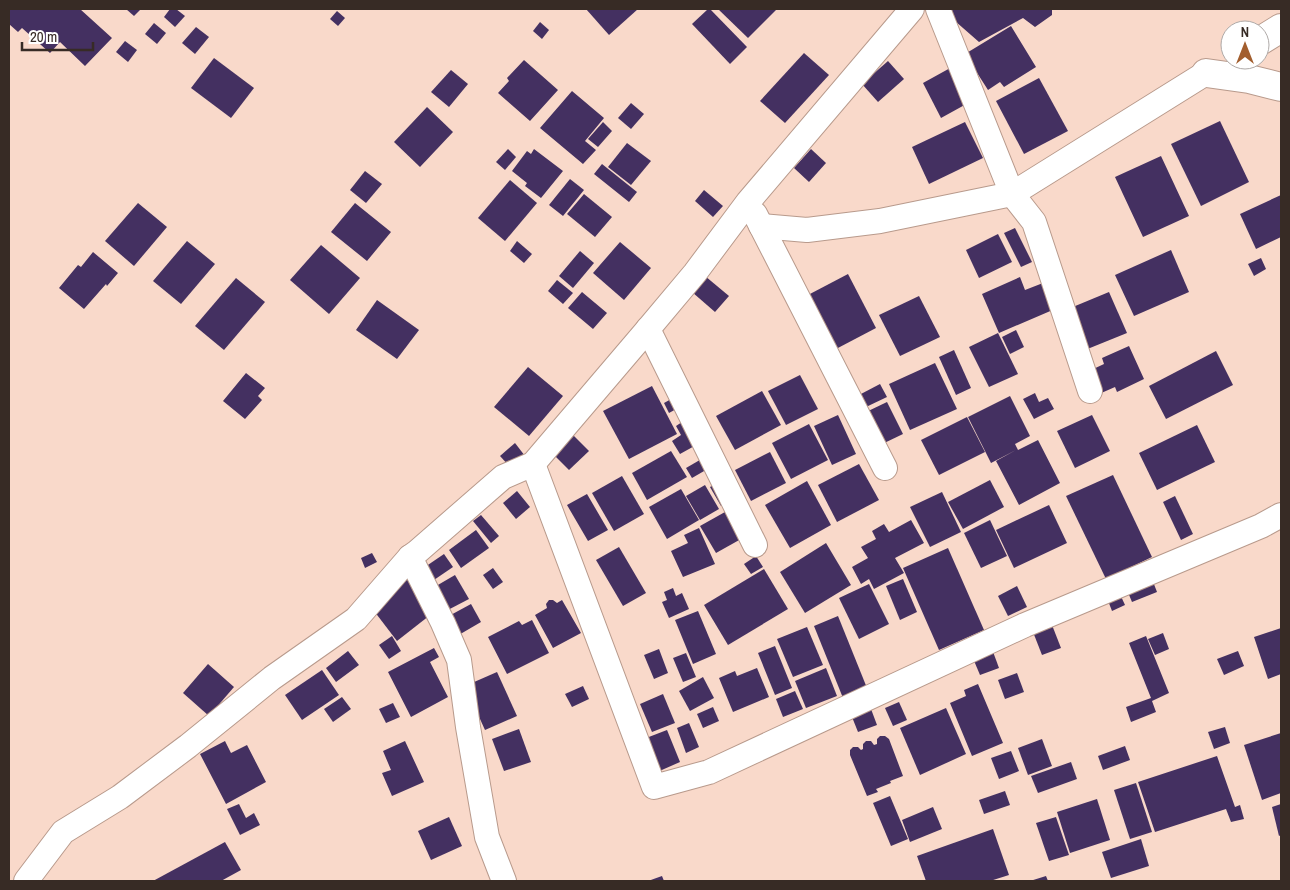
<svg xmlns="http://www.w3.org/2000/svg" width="1290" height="890" viewBox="0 0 1290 890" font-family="'Archivo Narrow',sans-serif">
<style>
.building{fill:#443061}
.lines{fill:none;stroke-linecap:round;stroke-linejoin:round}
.minor-casing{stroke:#b89a8c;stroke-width:26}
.highway-casing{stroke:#b89a8c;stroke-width:30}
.minor{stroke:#fff;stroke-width:24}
.highway{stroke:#fff;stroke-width:28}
</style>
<rect width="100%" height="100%" fill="#f9d9ca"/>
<g class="building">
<polygon points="9,9 80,9 112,38 85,66 60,42 50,53 22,28 18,32 9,24"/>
<polygon points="126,9 141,9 134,16"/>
<polygon points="170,9 176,9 185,16 175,27 164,17"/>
<polygon points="586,9 638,9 609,35"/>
<polygon points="708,9 710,9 747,47 730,64 692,24"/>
<polygon points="718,9 777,9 748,38"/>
<polygon points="952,9 1052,9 1052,15 1035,27 1023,18 979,42 947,14"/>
<polygon points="337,11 345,18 338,26 330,19"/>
<polygon points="540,22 549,30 542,39 533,31"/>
<polygon points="154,23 166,33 157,44 145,34"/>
<polygon points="1011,26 1036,67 1004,87 1000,82 988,90 965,54"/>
<polygon points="196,27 209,37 195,54 182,43"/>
<polygon points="125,41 137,50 128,62 116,52"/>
<polygon points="804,53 829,75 785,123 760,101"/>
<polygon points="214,58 254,88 231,118 191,88"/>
<polygon points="524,60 558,90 530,121 498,93 509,81 507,78"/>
<polygon points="888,61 904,79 878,102 862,84"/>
<polygon points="952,67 970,102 941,118 923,83"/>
<polygon points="451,70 468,84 449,107 431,92"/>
<polygon points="1039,78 1068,131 1024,154 996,101"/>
<polygon points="572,91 604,118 585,141 596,150 583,164 540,128"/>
<polygon points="631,103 644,114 631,129 618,118"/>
<polygon points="427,107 453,132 420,167 394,142"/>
<polygon points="1220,121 1249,182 1201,206 1171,144"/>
<polygon points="603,122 612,131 598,147 588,139"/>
<polygon points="965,122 983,158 929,184 912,147"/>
<polygon points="627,143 651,161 631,185 608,167"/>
<polygon points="508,149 516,157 505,170 496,162"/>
<polygon points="534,149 563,171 541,198 525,186 527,183 512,171 527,151 531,154"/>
<polygon points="811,149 826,163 809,182 794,168"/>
<polygon points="1161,156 1189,216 1143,237 1115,177"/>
<polygon points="602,164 637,192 629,202 594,174"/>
<polygon points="365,171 382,184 366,203 350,190"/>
<polygon points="570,179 584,190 563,216 549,205"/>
<polygon points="510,180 537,203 505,241 478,218"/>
<polygon points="704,190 723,206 713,217 695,201"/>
<polygon points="584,194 612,217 595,237 567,214"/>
<polygon points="1281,195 1281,237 1256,249 1240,214"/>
<polygon points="138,203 167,227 134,266 105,241"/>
<polygon points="355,203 391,232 367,261 331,232"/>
<polygon points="1015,228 1032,262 1021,267 1004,233"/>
<polygon points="998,234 1012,262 979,278 966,250"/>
<polygon points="187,241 215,264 181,304 153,281"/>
<polygon points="517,241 532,254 524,263 510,251"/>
<polygon points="620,242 651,268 624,300 593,273"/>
<polygon points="321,245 360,278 329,314 290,280"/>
<polygon points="1171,250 1189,292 1134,316 1115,275"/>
<polygon points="580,251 594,263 573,288 559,276"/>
<polygon points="93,252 118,273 107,286 106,284 84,309 59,288 78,265 81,267"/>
<polygon points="1261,258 1266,269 1254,276 1248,264"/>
<polygon points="848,274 876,328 836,349 808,295"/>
<polygon points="705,276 729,296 715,312 692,292"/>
<polygon points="1020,277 1025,290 1043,283 1055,309 999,333 982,294"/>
<polygon points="236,278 265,302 224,350 195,326"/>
<polygon points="557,280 573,293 563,304 548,291"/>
<polygon points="582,292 607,313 593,329 568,308"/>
<polygon points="1109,292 1127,333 1085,350 1068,309"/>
<polygon points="919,296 940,337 900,356 879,315"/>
<polygon points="377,300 419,330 397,359 356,330"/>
<polygon points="1016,330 1024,347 1010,354 1002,337"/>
<polygon points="998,333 1018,374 989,387 969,347"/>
<polygon points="1129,346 1144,379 1117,392 1115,387 1099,394 1089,371 1104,364 1102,358"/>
<polygon points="954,350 971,388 956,395 939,357"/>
<polygon points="1216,351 1233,385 1166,419 1149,386"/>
<polygon points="935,363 957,409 910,430 889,384"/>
<polygon points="528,367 563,396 529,436 494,407"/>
<polygon points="246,373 265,388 258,396 262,400 245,419 223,401"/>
<polygon points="800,375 818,409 786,425 768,391"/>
<polygon points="880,384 887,397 866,407 859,395"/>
<polygon points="652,386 677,434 629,459 603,411"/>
<polygon points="762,391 781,425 735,450 716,416"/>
<polygon points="1035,393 1039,402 1048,398 1054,409 1034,419 1023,399"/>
<polygon points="1010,396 1030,436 1015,444 1018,450 1038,440 1060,483 1019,505 996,461 1016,450 991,463 968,417"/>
<polygon points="673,398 678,408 669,413 664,403"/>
<polygon points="887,402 903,434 878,446 862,414"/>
<polygon points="838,415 856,454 832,465 814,426"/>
<polygon points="1092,415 1110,451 1075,468 1057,431"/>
<polygon points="967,417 985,452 939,475 921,440"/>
<polygon points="685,420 698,444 680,454 672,441 681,435 676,426"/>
<polygon points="809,424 828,460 791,479 772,443"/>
<polygon points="1197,425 1215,462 1157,490 1139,453"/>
<polygon points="573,435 589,451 569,470 553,454"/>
<polygon points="515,443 525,456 511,468 500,456"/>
<polygon points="671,451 687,477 647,500 632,473"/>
<polygon points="770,452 786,483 751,501 735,470"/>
<polygon points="705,457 711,467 692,478 686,468"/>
<polygon points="859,464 879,500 837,522 818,485"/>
<polygon points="1113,475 1152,557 1106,579 1066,496"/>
<polygon points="622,476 644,514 614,531 592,493"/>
<polygon points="990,480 1004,507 963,529 948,502"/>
<polygon points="807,481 831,525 790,548 765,505"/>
<polygon points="719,482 730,501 721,506 710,487"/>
<polygon points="705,485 719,509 700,520 686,496"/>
<polygon points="681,489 699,520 667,539 649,507"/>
<polygon points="517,491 530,507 516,519 503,503"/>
<polygon points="942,492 961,532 930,547 910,507"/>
<polygon points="587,494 608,530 588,541 567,505"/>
<polygon points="1175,496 1193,534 1181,540 1163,502"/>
<polygon points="1049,505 1067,543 1014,568 996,530"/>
<polygon points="725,512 741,539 716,553 700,526"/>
<polygon points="481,515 499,536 491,543 473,521"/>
<polygon points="911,520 924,543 895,558 904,573 874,589 869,579 861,584 852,567 868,558 861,547 876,539 872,531 884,524 889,532"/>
<polygon points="990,520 1007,556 981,568 964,533"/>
<polygon points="699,528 715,564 683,577 671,551 688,543 684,535"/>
<polygon points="476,530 489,548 461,568 449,550"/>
<polygon points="826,543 851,585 805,613 780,572"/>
<polygon points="619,547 646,593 623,606 596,560"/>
<polygon points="948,548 984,630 939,650 903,568"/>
<polygon points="372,553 377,562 365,568 361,558"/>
<polygon points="444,554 453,567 431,582 422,569"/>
<polygon points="756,556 763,567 751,574 744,564"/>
<polygon points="493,568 503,582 493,589 483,575"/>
<polygon points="764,569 788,609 728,645 704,605"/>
<polygon points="455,575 469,599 444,612 431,589"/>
<polygon points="408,578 434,612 397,641 371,607"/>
<polygon points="903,579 917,612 900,620 886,586"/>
<polygon points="1152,579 1157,592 1132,602 1127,590"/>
<polygon points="869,584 889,624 859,639 839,598"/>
<polygon points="1017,586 1027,607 1008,616 998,596"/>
<polygon points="673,588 676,596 682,593 689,609 669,618 662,602 667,600 664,592"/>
<polygon points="1119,592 1125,605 1112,611 1107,598"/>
<polygon points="549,600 553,600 557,603 562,600 581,633 553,648 535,615 547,608 546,604"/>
<polygon points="471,604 481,622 457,636 447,617"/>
<polygon points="698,611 716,654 693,664 675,620"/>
<polygon points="838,616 867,688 843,698 814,626"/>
<polygon points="532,620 549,653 507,674 488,637 519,621 522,625"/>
<polygon points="1052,625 1061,648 1042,655 1033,632"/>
<polygon points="807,627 823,665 793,677 777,639"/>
<polygon points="1281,628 1281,674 1268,679 1254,637"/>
<polygon points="1163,633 1169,649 1155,655 1148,639"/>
<polygon points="392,636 401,651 389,659 379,645"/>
<polygon points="1146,636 1169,693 1152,701 1156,712 1131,722 1126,707 1151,698 1129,643"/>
<polygon points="775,646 792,688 775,695 758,653"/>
<polygon points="434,648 439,657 430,662 448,697 411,717 388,672"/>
<polygon points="659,649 668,673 654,679 644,655"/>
<polygon points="992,649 999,668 980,675 972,656"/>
<polygon points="348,651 359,665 336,682 326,668"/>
<polygon points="1238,651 1244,666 1224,675 1217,659"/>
<polygon points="686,653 696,677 683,682 673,658"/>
<polygon points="208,664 234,687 209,716 183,693"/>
<polygon points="757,668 769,697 733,712 719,678 735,671 737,676"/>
<polygon points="826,668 837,696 806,708 795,681"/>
<polygon points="322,670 339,695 302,720 285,695"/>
<polygon points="497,672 517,716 485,730 465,686"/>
<polygon points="1017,673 1024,692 1005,699 998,680"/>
<polygon points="703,677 714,698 690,711 679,691"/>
<polygon points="978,684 1003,743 972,756 950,703 966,696 964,690"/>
<polygon points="583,686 589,699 572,707 565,694"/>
<polygon points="795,691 803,709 783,717 776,699"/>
<polygon points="663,694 675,723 652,732 640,704"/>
<polygon points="342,697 351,709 333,722 324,709"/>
<polygon points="899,702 907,720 893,726 885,708"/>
<polygon points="393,703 400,717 386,723 379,709"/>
<polygon points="713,707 719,721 703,728 697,714"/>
<polygon points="946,708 966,754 920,775 900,728"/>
<polygon points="871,709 877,725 858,732 852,717"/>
<polygon points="689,723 699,747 686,753 677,728"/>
<polygon points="1225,727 1230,743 1214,749 1208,732"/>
<polygon points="519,729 531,762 504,771 492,739"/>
<polygon points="667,730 680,762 655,773 641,740"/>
<polygon points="1281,733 1281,793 1262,800 1244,745"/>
<polygon points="880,736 885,736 889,739 903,776 890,781 891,783 876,789 878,792 867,796 850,755 850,750 853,747 858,747 861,750 863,749 863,744 866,741 871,741 874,745 877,744 877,739"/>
<polygon points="1042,739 1052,766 1028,775 1018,748"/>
<polygon points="225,741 231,753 247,745 266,782 226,804 200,754"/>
<polygon points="405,741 424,782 392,796 382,773 391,770 383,751"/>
<polygon points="1125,746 1130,760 1103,770 1098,756"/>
<polygon points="1011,751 1019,771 999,779 991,758"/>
<polygon points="1217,756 1235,807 1240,805 1244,819 1231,822 1226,809 1155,832 1138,782"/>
<polygon points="1071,762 1077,779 1038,793 1031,776"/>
<polygon points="1136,783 1152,832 1130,839 1114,790"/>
<polygon points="1005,791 1010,805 984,814 979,800"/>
<polygon points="890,796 908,839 891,846 873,803"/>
<polygon points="1097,799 1110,840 1070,853 1057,812"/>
<polygon points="239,804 246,818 254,813 260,825 240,835 227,809"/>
<polygon points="1281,804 1281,835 1279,836 1272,807"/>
<polygon points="933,807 942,829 910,842 902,820"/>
<polygon points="449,817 462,846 431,860 418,831"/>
<polygon points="1056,817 1069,855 1049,861 1036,823"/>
<polygon points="993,829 1009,875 990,881 926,881 917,856"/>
<polygon points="1141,839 1149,866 1111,878 1102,852"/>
<polygon points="225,842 241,870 221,881 153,881"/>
<polygon points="662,876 664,881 648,881"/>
<polygon points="1046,876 1048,881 1030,881"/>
</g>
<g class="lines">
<g class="minor-casing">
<g id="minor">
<polyline points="938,9 1012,194 1034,222 1090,391"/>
<polyline points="755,214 885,468"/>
<polyline points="761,226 807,230 880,221 1012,194 1206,73"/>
<polyline points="648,329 755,545"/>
<polyline points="533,464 654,787 709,772 1025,625 1261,526 1281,515"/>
<polyline points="410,557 443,623 459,660 468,727 487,837 504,881"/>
<polyline points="26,881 63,832 120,797 188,746 272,678 356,619 410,557 417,552 503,477 533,464 648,329 695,273 748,202 912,9"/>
</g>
</g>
<g class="highway-casing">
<g id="highway">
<polyline points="1260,41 1281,28"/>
<polyline points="1206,73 1249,79 1281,87"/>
</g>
</g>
<use href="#minor" class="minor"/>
<use href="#highway" class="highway"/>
</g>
<rect width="1290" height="890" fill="none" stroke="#372b25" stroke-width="20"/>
<g transform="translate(1245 45)"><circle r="24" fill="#ffffff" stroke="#afaaa8"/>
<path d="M0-4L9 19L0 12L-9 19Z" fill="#a25e2e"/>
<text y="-8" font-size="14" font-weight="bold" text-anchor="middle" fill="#372b25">N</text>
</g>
<path d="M22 42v8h71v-8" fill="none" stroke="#372b25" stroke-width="2.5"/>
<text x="30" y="42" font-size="15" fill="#372b25" stroke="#ffffff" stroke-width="4" paint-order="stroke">20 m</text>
</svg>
